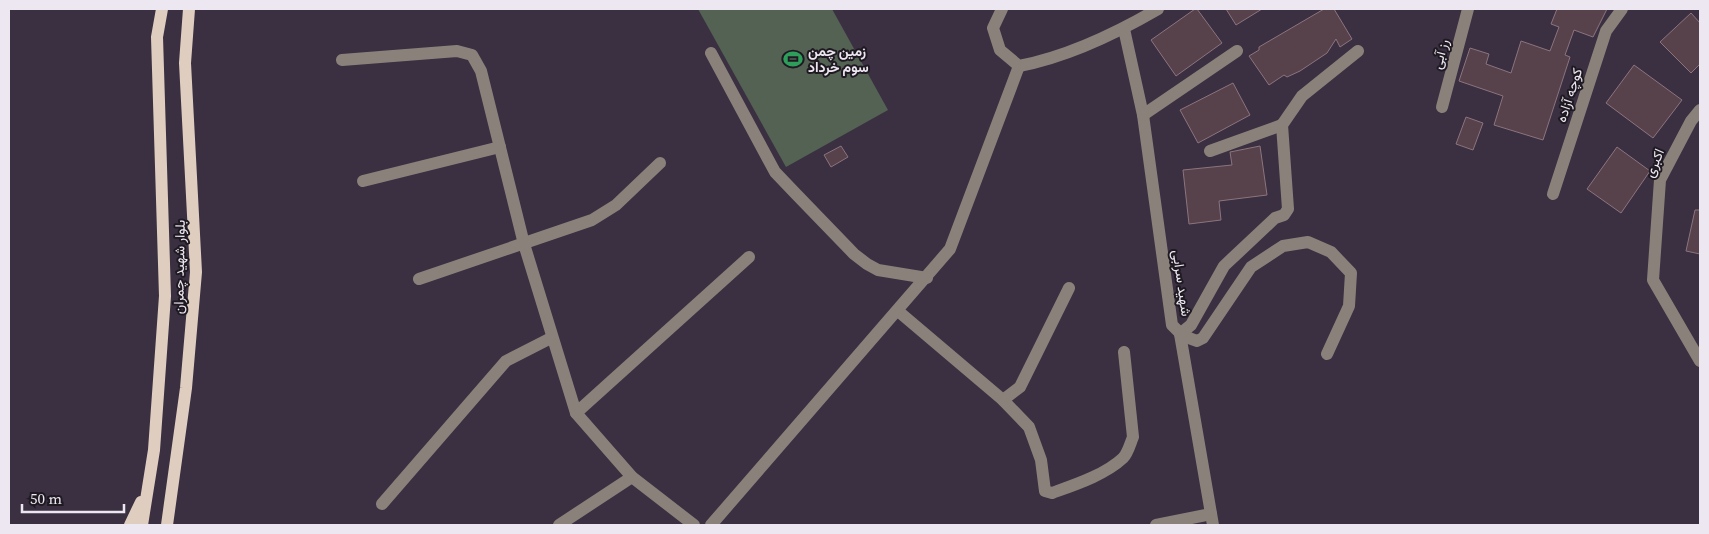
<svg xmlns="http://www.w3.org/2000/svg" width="1709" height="534" viewBox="0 0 1709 534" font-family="'Source Serif 4',Vazirmatn,serif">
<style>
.green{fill:#546253}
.building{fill:#57414a;stroke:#8c747d}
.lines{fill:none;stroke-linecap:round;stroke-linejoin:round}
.minor{stroke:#8a827a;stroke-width:12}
.major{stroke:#dfcebf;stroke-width:12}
.labels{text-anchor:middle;stroke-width:4;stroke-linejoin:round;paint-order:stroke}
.poi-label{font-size:14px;font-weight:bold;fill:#ede7f2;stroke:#1f1a22;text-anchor:start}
.street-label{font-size:14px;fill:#ede7f2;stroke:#1f1a22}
</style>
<rect width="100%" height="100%" fill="#3a3042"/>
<polygon class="green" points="698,9 832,9 888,110 786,167"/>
<g class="building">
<polygon points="1195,9 1197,9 1222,43 1176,76 1151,40"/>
<polygon points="1226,9 1262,9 1236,25"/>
<polygon points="1324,9 1334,9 1352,39 1340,47 1336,39 1327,53 1300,71 1287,77 1284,75 1269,85 1249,56 1259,50 1259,47"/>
<polygon points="1557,9 1607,9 1593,37 1574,30 1565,55 1570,57 1543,140 1494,125 1503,96 1459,81 1470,48 1489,54 1486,64 1511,73 1521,41 1550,51 1559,27 1551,24"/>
<polygon points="1691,13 1700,23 1700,64 1691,73 1660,42"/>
<polygon points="1634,65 1682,100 1653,138 1606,103"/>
<polygon points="1233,83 1250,115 1198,143 1180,110"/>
<polygon points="1466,117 1483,123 1473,150 1456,144"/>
<polygon points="841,146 848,157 831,167 824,155"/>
<polygon points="1260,146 1267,195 1219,201 1221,220 1189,224 1183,170 1232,165 1230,152"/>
<polygon points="1617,147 1650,171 1621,213 1587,189"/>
<polygon points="1695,210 1700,210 1700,254 1686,251"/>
</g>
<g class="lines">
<g class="minor">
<path d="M1002 9 993 28 1000 50 1019 66C1067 57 1115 34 1158 9"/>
<path d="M1124 29 1143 115 1172 325C1179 333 1187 338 1197 341L1203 338 1251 267 1283 246 1308 242 1331 252 1351 273 1349 306 1327 354"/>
<polyline points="711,53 775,172 796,194 854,254 867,264 878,270 927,278"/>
<polyline points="342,60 457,51 472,55 481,71 524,244 576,413 632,477 694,525"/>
<polyline points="1442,107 1468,9"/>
<polyline points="1700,110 1691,121 1660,180 1653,280 1700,361"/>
<polyline points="1143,115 1237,51"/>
<polyline points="1210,151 1282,125"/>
<polyline points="363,181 500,147"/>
<polyline points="1553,194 1606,31 1622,9"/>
<polyline points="419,279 592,220 616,205 660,163"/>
<path d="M898 311 1003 400 1029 427 1041 460 1045 491 1052 493C1074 485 1105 475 1123 458 1128 453 1130 444 1133 437L1124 352"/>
<polyline points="1180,334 1191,325 1224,266 1275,218 1284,215 1288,209 1282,125 1302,96 1358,51"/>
<polyline points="1180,334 1213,525"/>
<polyline points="1003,400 1020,387 1069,288"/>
<polyline points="576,413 749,257"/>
<polyline points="382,504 506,361 551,338"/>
<polyline points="559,525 632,477"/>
<polyline points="711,525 950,249 1019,66"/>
<polyline points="1156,525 1211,514"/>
</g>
<g class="major">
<polyline points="130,525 141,502"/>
<polyline points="142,525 154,450 165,296 157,37 162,9"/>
<polyline points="167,525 186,388 196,272 185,63 189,9"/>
</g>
</g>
<defs>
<g id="stadium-bare" transform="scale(1.5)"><path d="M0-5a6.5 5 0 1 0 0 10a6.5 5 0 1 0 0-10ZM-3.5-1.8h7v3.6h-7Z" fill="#2e9e5b" stroke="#1f1a22" stroke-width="2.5" paint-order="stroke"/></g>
</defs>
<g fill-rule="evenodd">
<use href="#stadium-bare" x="793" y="59"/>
</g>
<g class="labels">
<g class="poi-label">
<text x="808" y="56">زمین چمن<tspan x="808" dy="16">سوم خرداد</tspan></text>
</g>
<g class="street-label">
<text transform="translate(1440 54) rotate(-75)" y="5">رز آبی</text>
<text transform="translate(1569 95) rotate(-72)" y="5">کوچه آزاده</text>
<text transform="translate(1654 163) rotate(-67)" y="5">اکبری</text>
<text transform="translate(179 267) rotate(-89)" y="5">بلوار شهید چمران</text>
<text transform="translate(1182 283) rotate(82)" y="5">شهید سرابی</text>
</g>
</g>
<rect width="1709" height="534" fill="none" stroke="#ede7f2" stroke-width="20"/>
<path d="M22 504v8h102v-8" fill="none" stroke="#ede7f2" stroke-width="2.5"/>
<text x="30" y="504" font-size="15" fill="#ede7f2" stroke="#1f1a22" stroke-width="4" paint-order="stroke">50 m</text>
</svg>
